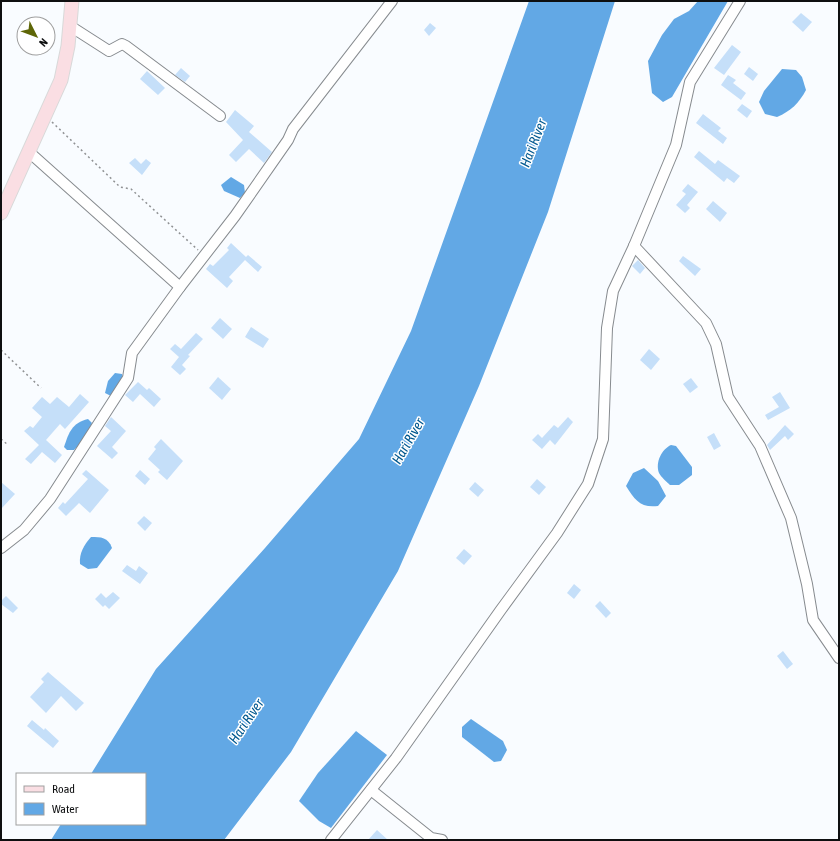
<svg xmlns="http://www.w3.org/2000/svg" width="840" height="841" viewBox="0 0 840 841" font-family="'Asap Condensed',sans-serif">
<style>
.water{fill:#62a8e5}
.building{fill:#c5dff9}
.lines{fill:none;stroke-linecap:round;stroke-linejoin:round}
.minor-casing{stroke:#878b8f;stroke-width:12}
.major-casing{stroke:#d8d9d9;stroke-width:15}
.path{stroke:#909294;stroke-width:1.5;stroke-dasharray:2 3;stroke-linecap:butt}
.minor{stroke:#fff;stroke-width:10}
.major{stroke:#fadee3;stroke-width:13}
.labels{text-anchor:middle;stroke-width:3;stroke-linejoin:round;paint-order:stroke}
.water-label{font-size:14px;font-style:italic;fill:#00588f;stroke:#fff}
</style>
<rect width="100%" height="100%" fill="#f9fcff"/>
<g class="water">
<polygon points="529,1 615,1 548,212 479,386 398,571 291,752 224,840 51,840 61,824 145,824 145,774 91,774 156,669 265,548 359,439 411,331"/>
<polygon points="698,1 728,1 672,97 663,102 652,93 648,61 662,35 674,19 689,11"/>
<path d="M782 69 796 70 802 77 806 90C799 103 791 111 777 117L765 114 759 102 764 91Z"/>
<polygon points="231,177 244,185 245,193 240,198 224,191 221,185"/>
<polygon points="115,373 122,374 123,377 111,396 105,393 108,381"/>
<path d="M88 419 92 423 85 439 74 450H67L64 447C69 432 72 423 88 419Z"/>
<path d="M671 445 676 446 692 467V475L679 485H670C667 482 661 477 659 473 655 462 662 449 671 445Z"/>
<path d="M644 468 658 481 666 496 658 506C640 508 635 500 626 486L633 473Z"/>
<path d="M91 537C101 537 108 537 112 548L97 568 88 569 80 564C79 553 84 545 91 537Z"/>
<polygon points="471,719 503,741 507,750 501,761 494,762 462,737 462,727"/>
<polygon points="356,731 387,755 331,828 319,821 299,801 318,773"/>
</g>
<g class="building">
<polygon points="801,13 812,22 803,32 792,22"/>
<polygon points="430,23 436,28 429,36 424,30"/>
<polygon points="732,45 741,52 724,75 714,68"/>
<polygon points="749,67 758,74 753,81 744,74"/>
<polygon points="181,68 190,76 185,82 175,75"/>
<polygon points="147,71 165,88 158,95 140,79"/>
<polygon points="728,75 736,80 733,83 746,93 741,100 721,85"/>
<polygon points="742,104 752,111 747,118 737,110"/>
<polygon points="235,110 254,126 249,132 272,152 264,163 249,149 236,162 229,155 243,140 226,122"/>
<polygon points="703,114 721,128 718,131 727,138 723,144 696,123"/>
<polygon points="699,151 715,164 718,160 740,176 734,183 727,178 724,182 694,157"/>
<polygon points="135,158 141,164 146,159 151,163 142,175 129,163"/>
<polygon points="688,184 698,192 687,205 690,208 685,213 676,205 686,194 682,191"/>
<polygon points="713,201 727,213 720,222 706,209"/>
<polygon points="231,243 246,257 248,255 262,267 258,272 245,260 229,277 233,281 227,288 206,269 210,264 213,266 229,250 227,248"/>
<polygon points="683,256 701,269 695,276 679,261"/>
<polygon points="638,260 645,268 640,274 632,266"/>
<polygon points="220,318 232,329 223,339 211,328"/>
<polygon points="251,327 269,339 263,348 245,337"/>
<polygon points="196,333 203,339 188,355 190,356 182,365 186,369 180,375 171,367 179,357 170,349 175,344 181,349"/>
<polygon points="649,349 660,359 651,370 640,360"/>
<polygon points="218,377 231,389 222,400 209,388"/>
<polygon points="691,378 698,387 690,393 683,384"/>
<polygon points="138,382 147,390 149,388 161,399 154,407 140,394 133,402 125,395"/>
<polygon points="780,392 790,408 768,420 765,415 779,407 772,397"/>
<polygon points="80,394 89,402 65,429 60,424 46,440 62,455 55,463 42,452 31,464 25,459 39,445 24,431 30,426 33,428 42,417 32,408 42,397 50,404 57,397 69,407"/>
<polygon points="111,417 126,431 112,447 118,453 112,459 97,446 111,431 105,426"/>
<polygon points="568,417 573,422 555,445 550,440 542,449 532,440 538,434 542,438 554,425 558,428"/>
<polygon points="785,425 794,434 788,440 785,436 770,450 767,445"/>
<polygon points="714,433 721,446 714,450 707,437"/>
<polygon points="161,439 183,461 167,480 158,472 160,470 148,459 156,449 154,447"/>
<polygon points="86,470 109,490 90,513 79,503 66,516 58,508 63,502 65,504 88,479 82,474"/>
<polygon points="140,470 150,479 145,485 135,476"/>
<polygon points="537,479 546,487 539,495 530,487"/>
<polygon points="1,482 15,494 1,509"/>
<polygon points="475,482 484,490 478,497 469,489"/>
<polygon points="144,516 152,523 145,531 137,523"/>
<polygon points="464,549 472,556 464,565 456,558"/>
<polygon points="127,565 136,571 139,566 148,573 140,584 122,571"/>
<polygon points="574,584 581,590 574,599 567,593"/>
<polygon points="113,592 120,598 109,609 105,605 103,607 95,599 101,593 106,598"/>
<polygon points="6,596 18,608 13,613 1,604 1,601"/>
<polygon points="600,601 611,613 606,618 595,606"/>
<polygon points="783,651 793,664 787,669 777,656"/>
<polygon points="48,672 84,703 76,711 61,696 46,713 30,697 44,682 41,679"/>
<polygon points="32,720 44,730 45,728 59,741 53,748 27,726"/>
<polygon points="377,830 388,840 368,840"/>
</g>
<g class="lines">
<g class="minor-casing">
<g id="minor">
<polyline points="70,26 109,51 122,44 126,46 220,116"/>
<polyline points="29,152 180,287"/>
<polyline points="634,246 706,323 716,344 728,397 760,446 791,518 807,584 813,620 839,658"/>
<polyline points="1,548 24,530 50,499 128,378 132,353 180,287 235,216 288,140 293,129 392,1"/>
<polyline points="371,790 431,838 442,840"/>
<polyline points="331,840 396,758 500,611 557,533 588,484 603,439 607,328 613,291 634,246 676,145 690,82 740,1"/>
</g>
</g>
<g class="major-casing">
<polyline id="major" points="1,213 61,80 68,46 72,1"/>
</g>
<g class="path">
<polyline points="52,122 120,187 131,189 198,250"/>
<polyline points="1,350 41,388"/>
<polyline points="1,439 8,445"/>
</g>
<use href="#minor" class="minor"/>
<use href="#major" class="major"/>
</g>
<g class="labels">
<g class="water-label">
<text transform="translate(533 143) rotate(-69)" y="5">Hari River</text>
<text transform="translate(408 441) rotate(-60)" y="5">Hari River</text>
<text transform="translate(246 721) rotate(-56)" y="5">Hari River</text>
</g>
</g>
<rect width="840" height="841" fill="none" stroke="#0e0f10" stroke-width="4"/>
<rect x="16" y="773" width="130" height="52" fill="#ffffff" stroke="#9f9f9f"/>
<rect x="24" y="786" width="20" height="6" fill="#fadee3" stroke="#9f9f9f"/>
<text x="52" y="793" font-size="12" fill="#0e0f10">Road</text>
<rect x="24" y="803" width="20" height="12" fill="#62a8e5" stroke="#9f9f9f"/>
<text x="52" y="813" font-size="12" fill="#0e0f10">Water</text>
<g transform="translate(36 36) rotate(132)"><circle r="19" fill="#ffffff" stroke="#9f9f9f"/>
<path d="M0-3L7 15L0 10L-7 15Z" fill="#5e6607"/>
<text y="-6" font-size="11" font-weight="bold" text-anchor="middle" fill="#0e0f10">N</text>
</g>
</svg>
